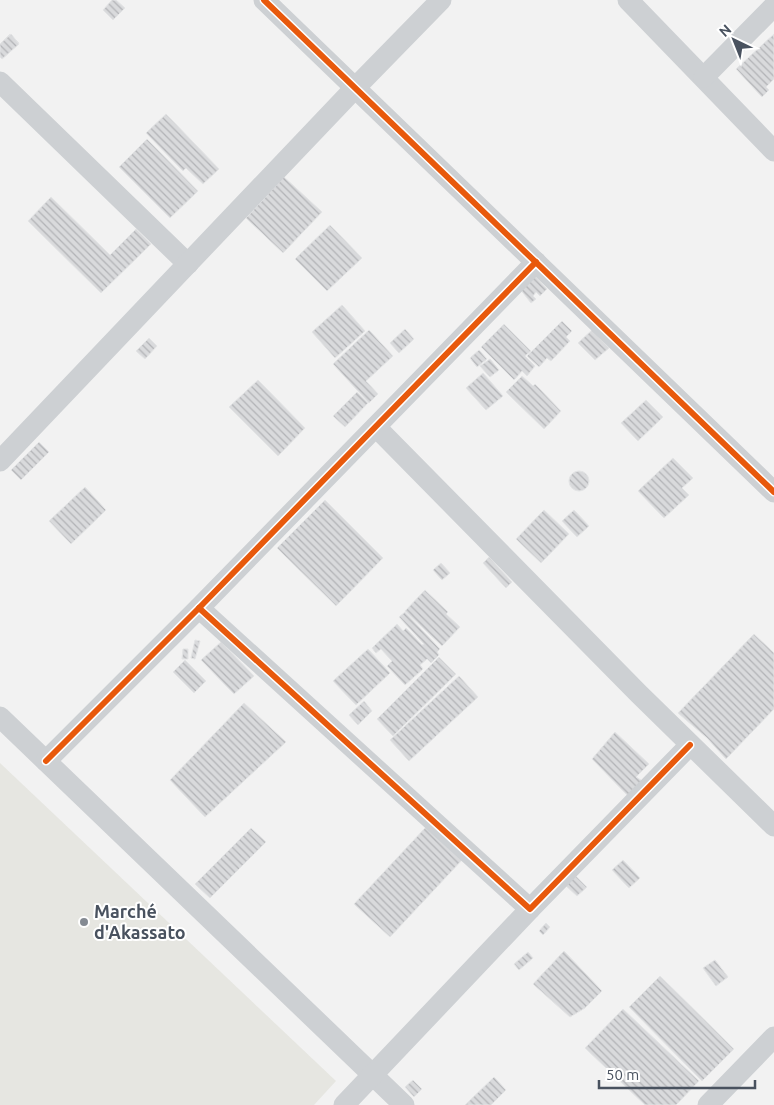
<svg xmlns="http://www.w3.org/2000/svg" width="774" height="1105" viewBox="0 0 774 1105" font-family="Ubuntu,sans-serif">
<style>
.commercial{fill:#e6e6e1}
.building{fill:url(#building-back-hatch);stroke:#e3e4e5}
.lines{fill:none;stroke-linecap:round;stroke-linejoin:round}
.minor{stroke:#cdd0d3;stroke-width:21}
.cycleway-casing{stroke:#fff;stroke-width:9}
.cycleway{stroke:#e8590c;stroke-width:6}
.poi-dot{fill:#848a92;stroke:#fff;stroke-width:2}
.labels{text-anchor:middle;stroke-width:4;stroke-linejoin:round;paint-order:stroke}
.poi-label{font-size:18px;font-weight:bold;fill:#49525f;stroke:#fff;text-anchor:start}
</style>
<defs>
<pattern id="building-back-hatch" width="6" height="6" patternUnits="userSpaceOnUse" patternTransform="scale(1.25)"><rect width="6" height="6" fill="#d9dadc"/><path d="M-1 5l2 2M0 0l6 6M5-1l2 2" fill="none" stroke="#b2b3b6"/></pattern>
</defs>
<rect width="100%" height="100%" fill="#f2f2f2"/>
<polygon class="commercial" points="0,763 336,1081 314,1105 0,1105"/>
<g class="building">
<polygon points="112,0 116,0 125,8 113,20 103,10"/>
<polygon points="10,34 19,43 2,59 0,56 0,44"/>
<polygon points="11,34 19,44 2,59 0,57 0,44"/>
<polygon points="774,34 774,79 766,87 769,90 762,97 736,69"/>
<polygon points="166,114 219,169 203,184 186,168 183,171 146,133"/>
<polygon points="147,139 198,191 170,218 119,167"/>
<polygon points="284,177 322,212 283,253 246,218"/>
<polygon points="51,197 110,255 136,229 151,244 101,293 28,221"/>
<polygon points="330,225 362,258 327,291 295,259"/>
<polygon points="535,276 547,289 540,296 536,292 533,296 536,299 531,303 520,289"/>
<polygon points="342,305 365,331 335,358 312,332"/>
<polygon points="562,321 572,331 566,337 570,341 551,361 547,358 539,367 527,356"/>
<polygon points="504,324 531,351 525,356 535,366 527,376 522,371 514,380 481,347"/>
<polygon points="405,329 414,339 399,353 390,343"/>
<polygon points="369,330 393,356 366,381 378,394 369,403 333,364"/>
<polygon points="592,330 609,348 595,360 578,343"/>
<polygon points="149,338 157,346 145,359 136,351"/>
<polygon points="479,350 487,359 477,367 470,358"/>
<polygon points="490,359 499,370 490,377 480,366"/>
<polygon points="483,373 503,396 486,410 466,388"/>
<polygon points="522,376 533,386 535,384 561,411 544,429 506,392"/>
<polygon points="258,380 305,428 278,456 229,407"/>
<polygon points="357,392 368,403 345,427 333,416"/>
<polygon points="646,400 663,417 638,441 621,423"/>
<polygon points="39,442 49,452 21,480 11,470"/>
<polygon points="673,458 693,478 682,488 689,495 664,518 638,491"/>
<circle cx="579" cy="481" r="10"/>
<polygon points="85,487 106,510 71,544 49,521"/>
<polygon points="325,500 383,558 336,606 277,548"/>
<polygon points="544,510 569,534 541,563 516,539"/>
<polygon points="574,510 589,526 577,537 562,521"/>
<polygon points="489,557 512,582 506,588 483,563"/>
<polygon points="441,563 450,573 442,580 433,570"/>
<polygon points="425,590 448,612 446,614 460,627 442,646 405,611"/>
<polygon points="405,612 440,649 437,652 439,655 431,663 427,659 420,665 423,669 405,685 387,666 392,661 381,649 376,653 372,648 397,624 403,631 406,628 422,645 424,644 399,617"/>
<polygon points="754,634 774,653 774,709 726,759 707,738 678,713"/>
<polygon points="195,640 200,641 195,659 191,658"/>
<polygon points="221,642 254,676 234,694 201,660"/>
<polygon points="183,649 188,649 188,659 182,659"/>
<polygon points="368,649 390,673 356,705 333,681"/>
<polygon points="439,657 456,674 393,736 377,719"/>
<polygon points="185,660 206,681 194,693 173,672"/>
<polygon points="459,676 478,697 409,761 390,740"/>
<polygon points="364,701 372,711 358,725 349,715"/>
<polygon points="244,703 286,742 205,817 170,780"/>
<polygon points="615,732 649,764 636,777 644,782 629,797 592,759"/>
<polygon points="426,827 462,860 390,937 354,904"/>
<polygon points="251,828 266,842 210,898 195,884"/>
<polygon points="623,860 640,878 629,888 612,870"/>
<polygon points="575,875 587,887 577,896 565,885"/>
<polygon points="546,923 550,927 543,935 539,931"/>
<polygon points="564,951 602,991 585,1008 570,1017 533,984"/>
<polygon points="528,952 533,958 519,970 514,964"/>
<polygon points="715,960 728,977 716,986 703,968"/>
<polygon points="660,976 734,1049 702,1081 629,1007"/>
<polygon points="623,1009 699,1081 676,1105 645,1105 585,1048"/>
<polygon points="494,1077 506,1090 491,1105 465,1105"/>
<polygon points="413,1080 422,1089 414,1097 405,1087"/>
</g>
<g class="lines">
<g class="minor">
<polyline points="264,0 774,492"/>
<polyline points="628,0 774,151"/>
<polyline points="704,77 774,6"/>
<polyline points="0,82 188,264"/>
<polyline points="376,427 639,694 774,826"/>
<polyline points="0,461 355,88 441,0"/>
<polyline points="199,608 530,909 690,745"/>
<polyline points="0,717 404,1105"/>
<polyline points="46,761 199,608 536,262"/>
<polyline points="344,1105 530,909"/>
<polyline points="708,1105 774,1037"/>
</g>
<g class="cycleway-casing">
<g id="cycleway">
<polyline points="264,0 774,492"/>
<polyline points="199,608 530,909 690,745"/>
<polyline points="46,761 199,608 536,262"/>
</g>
</g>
<use href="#cycleway" class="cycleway"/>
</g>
<circle class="poi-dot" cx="84" cy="922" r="5"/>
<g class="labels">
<g class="poi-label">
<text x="94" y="918">Marché<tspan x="94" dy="21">d'Akassato</tspan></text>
</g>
</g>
<g transform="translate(734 40) rotate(317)" stroke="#ffffff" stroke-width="4" paint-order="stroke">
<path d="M0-4L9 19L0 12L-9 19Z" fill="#49525f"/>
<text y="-8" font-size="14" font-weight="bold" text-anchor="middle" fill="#49525f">N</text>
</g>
<path d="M599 1080v8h156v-8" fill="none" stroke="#49525f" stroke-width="2.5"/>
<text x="606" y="1080" font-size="15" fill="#49525f" stroke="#ffffff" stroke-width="4" paint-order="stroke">50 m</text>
</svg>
